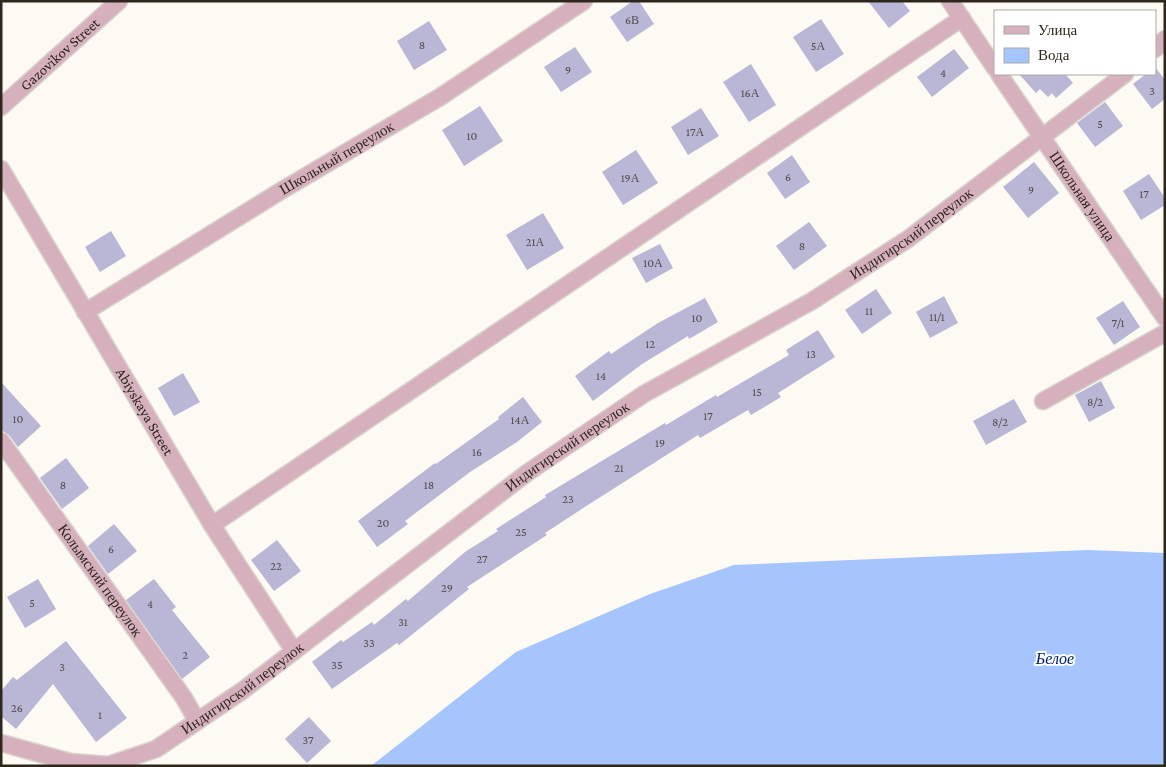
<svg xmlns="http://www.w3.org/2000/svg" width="1166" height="767" viewBox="0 0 1166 767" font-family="'Crimson Pro',serif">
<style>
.water{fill:#a6c5fd}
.building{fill:#b9b6d6}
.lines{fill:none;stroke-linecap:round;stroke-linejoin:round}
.street-casing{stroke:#d8d3cc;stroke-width:19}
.street{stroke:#d7b0be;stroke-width:16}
.labels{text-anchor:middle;stroke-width:4;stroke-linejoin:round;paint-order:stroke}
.number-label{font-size:12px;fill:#514b4a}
.street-label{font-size:15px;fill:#2e271c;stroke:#fff}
.water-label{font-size:16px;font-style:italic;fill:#01216e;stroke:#fff}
</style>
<rect width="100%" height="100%" fill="#fdf9f3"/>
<polygon class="water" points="1088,550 1165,553 1165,766 371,766 516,652 650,594 734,565"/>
<g class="building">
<polygon points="633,1 639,1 654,24 627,42 610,17"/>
<polygon points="868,1 902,1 910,11 889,28"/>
<polygon points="821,19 844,54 816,72 793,37"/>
<polygon points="429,21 447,50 414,70 397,41"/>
<polygon points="575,47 592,72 561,92 544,67"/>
<polygon points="954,49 969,68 932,97 917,77"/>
<polygon points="751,64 776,105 749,122 723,82"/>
<polygon points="1155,67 1165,80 1165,99 1152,109 1133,84 1146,74 1155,74"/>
<polygon points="1019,74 1065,74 1073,83 1056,98 1052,93 1048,97 1040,89 1036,93"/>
<polygon points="1105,102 1123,126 1095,147 1077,123"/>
<polygon points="480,106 503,141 464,166 442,130"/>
<polygon points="701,108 719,136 688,155 671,127"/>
<polygon points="636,150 658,183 623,205 602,172"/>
<polygon points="792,155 810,182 785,199 767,173"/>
<polygon points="1034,162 1059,193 1028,218 1003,187"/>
<polygon points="1149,174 1165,198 1165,205 1141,220 1123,191"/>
<polygon points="543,213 564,248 527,270 506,235"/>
<polygon points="809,222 827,246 794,270 776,246"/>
<polygon points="111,231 126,256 100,272 85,247"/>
<polygon points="660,244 673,268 646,283 632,258"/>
<polygon points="876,289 892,313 862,334 845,310"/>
<polygon points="944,296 958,323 930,338 916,312"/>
<polygon points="705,298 718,322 689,339 688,336 642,364 593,401 575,376 609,351 611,354 658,323"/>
<polygon points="1123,301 1140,327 1114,345 1096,318"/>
<polygon points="818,330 835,357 778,393 781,397 751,415 748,410 700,438 698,435 591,503 545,533 547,535 467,587 469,589 399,645 397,643 332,689 312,662 341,640 343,642 372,622 374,625 406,599 408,601 465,552 498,531 496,529 546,497 545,495 665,423 666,425 716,395 717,397 789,355 786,350"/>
<polygon points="183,373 200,402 174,416 158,388"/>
<polygon points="1101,381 1115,408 1089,422 1075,395"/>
<polygon points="1,382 41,426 18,447 9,435 1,430"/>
<polygon points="523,397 542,422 517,442 470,472 405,521 408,524 377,547 358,521 435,463 436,464 499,419 498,417"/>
<polygon points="1014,399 1027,422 986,445 973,421"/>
<polygon points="66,458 89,488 62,509 40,478"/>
<polygon points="114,524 137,551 108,574 88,546"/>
<polygon points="277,540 301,571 274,591 251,560"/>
<polygon points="38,579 56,609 25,628 7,597"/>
<polygon points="154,579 176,607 172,610 210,657 182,679 126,600"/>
<polygon points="66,641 127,718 96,742 53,684 16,729 1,716 1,691 13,677 17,680"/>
<polygon points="309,717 331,741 307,763 285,739"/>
</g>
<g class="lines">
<g class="street-casing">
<g id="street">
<polyline points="950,1 995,68"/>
<polyline points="1155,49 1165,39"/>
<path id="s1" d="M999 74 1165 318"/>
<path id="s2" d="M1 107 119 1"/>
<path id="s3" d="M1 169 212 525 294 651"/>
<path id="s4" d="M85 312 284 189 440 97 584 1"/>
<polyline points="1043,401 1165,333"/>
<path id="s5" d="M1 441 184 698 197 721"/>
<polyline points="212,525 962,18"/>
<path id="s6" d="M1 743 70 762 108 765 156 749 242 691 527 473 644 394 812 301 908 239 1125 74"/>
</g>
</g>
<use href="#street" class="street"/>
</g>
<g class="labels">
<g class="number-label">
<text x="632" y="24">6В</text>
<text x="422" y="49">8</text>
<text x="818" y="50">5А</text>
<text x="568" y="74">9</text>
<text x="943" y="77">4</text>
<text x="1152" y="95">3</text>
<text x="750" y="97">16А</text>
<text x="1100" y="128">5</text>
<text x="695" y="136">17А</text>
<text x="472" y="140">10</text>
<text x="788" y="181">6</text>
<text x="630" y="182">19А</text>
<text x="1031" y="194">9</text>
<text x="1144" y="198">17</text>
<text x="535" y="246">21А</text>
<text x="802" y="250">8</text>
<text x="653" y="267">10А</text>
<text x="869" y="315">11</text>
<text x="937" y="321">11/1</text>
<text x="697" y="322">10</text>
<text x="1118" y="327">7/1</text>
<text x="650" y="348">12</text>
<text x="811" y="358">13</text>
<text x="601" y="380">14</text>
<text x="757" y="396">15</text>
<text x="1095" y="406">8/2</text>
<text x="708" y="420">17</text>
<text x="18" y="423">10</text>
<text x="520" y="424">14А</text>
<text x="1000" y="426">8/2</text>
<text x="660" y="447">19</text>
<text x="477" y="456">16</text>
<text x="619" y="472">21</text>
<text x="63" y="489">8</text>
<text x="429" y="489">18</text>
<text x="568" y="503">23</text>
<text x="383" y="527">20</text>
<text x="521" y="536">25</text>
<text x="111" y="553">6</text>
<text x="482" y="563">27</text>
<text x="276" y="570">22</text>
<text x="447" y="592">29</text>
<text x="32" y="607">5</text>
<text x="150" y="608">4</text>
<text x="403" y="626">31</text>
<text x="369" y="647">33</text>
<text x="185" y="659">2</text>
<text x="337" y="669">35</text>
<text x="62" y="671">3</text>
<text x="17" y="712">26</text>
<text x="100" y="719">1</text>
<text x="308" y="744">37</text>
</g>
<g class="street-label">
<text dy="5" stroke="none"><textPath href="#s2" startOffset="79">Gazovikov Street</textPath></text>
<text dy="5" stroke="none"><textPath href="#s4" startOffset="295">Школьный переулок</textPath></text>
<text dy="5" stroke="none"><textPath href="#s1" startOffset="148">Школьная улица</textPath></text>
<text dy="5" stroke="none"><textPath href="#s6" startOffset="1076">Индигирский переулок</textPath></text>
<text dy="5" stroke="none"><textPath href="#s3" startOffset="282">Abiyskaya Street</textPath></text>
<text dy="5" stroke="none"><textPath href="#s6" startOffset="671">Индигирский переулок</textPath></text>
<text dy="5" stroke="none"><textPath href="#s5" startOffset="171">Колымский переулок</textPath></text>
<text dy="5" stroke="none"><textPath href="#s6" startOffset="266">Индигирский переулок</textPath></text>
</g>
<g class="water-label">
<text x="1055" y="664">Белое</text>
</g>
</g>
<rect width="1166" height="767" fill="none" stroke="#2e271c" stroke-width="5"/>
<rect x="994" y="10" width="162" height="65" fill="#ffffff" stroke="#aba9a4"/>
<rect x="1004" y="26" width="25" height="8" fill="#d7b0be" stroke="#aba9a4"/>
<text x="1038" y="35" font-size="15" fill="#2e271c">Улица</text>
<rect x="1004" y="48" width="25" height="15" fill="#a6c5fd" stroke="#aba9a4"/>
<text x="1038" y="60" font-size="15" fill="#2e271c">Вода</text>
</svg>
